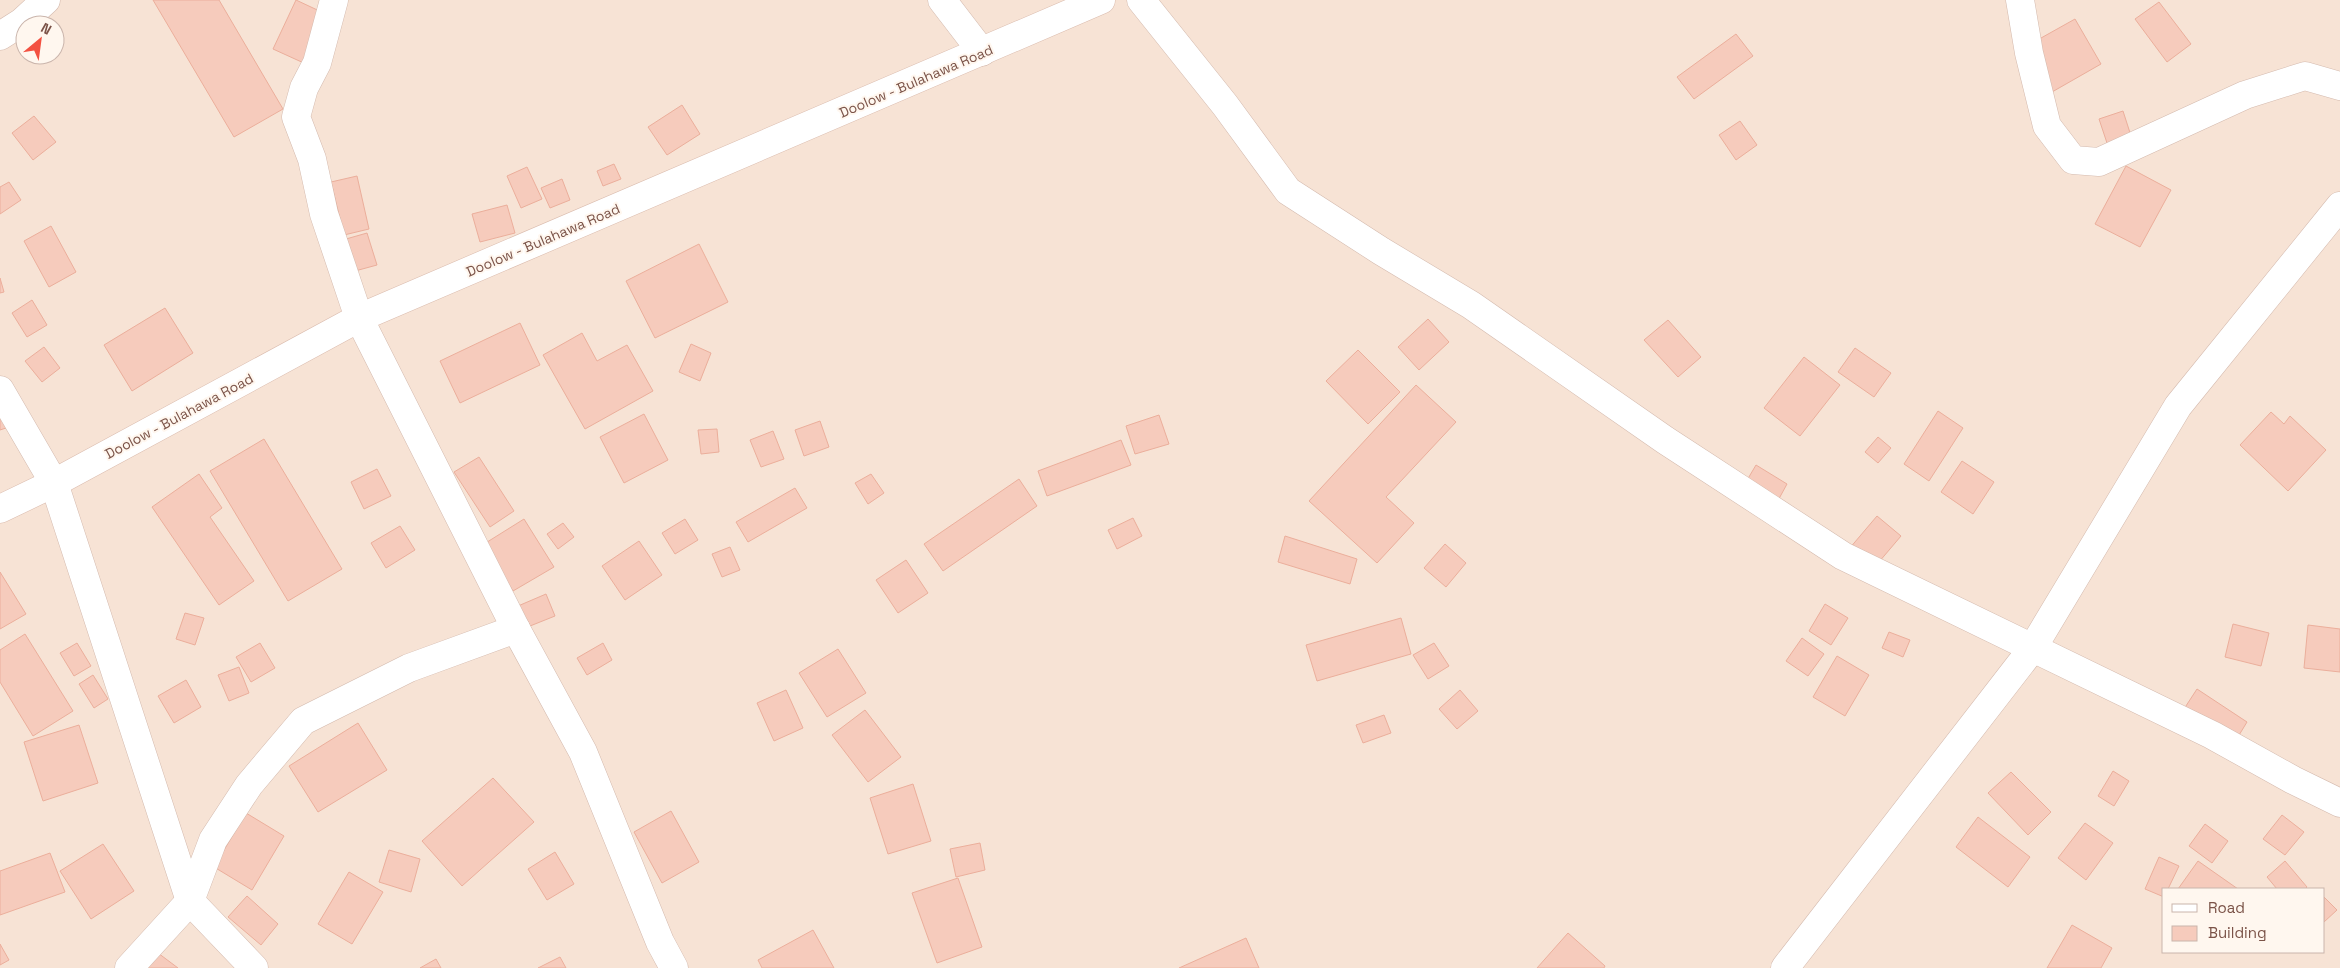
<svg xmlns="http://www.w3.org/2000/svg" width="2340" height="968" viewBox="0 0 2340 968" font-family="'Space Grotesk',sans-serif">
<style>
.residential{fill:#f7e3d5;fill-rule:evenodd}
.building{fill:#f6cbbc;stroke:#ebae9b}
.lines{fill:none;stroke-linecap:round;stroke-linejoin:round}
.street-casing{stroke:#d4baae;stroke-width:29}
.secondary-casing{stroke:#dabbad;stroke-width:29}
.street{stroke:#fff;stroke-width:28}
.secondary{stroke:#fff;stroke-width:28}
.labels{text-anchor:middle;stroke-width:4;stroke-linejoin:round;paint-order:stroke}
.street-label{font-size:14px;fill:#7b5348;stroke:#fff7ef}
</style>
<rect width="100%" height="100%" fill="#fef2e7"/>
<path class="residential" d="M0 0H2340V968H0ZM25 25H55V55H25ZM2164 889H2324V952H2164Z"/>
<g class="building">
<polygon points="153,0 219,0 283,109 234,137"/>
<polygon points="296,0 328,15 306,64 273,49"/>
<polygon points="2159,2 2191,44 2167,62 2135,19"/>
<polygon points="2075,19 2101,64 2052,92 2025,47"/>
<polygon points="1736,34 1753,56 1694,99 1677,77"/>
<polygon points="682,105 700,134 667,155 648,127"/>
<polygon points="2123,111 2132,139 2108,146 2099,119"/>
<polygon points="34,116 56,142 33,160 12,133"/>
<polygon points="1740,121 1757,145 1736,160 1719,135"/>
<polygon points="614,164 621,179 603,186 597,171"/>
<polygon points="2126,166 2171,190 2140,247 2095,224"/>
<polygon points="527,167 542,199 521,208 507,176"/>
<polygon points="357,176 369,229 344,235 331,182"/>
<polygon points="562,179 570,200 550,208 541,188"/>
<polygon points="9,182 21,200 0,214 0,187"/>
<polygon points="507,205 515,233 480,242 472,214"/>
<polygon points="51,226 76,272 49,287 24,241"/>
<polygon points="367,233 377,265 355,271 346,239"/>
<polygon points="699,244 728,302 655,338 626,281"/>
<polygon points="0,278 4,292 0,293"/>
<polygon points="32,300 47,325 27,337 12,313"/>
<polygon points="165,308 193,353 132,391 104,345"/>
<polygon points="1428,319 1449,342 1419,370 1398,347"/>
<polygon points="1668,320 1701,357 1678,377 1644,340"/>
<polygon points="520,323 540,365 460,403 440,361"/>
<polygon points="582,333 597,361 627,345 653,391 585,429 543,355"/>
<polygon points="691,344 711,353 700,381 679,372"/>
<polygon points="44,347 60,368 42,382 25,361"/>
<polygon points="1855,348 1891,373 1874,397 1838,372"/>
<polygon points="1358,350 1400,392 1368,424 1326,381"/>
<polygon points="1804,357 1840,385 1800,436 1764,408"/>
<polygon points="1416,385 1456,422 1386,497 1414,523 1377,563 1309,501"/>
<polygon points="0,402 9,427 0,430"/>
<polygon points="1938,411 1963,428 1929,481 1904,464"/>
<polygon points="2271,412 2284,424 2290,416 2326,450 2288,491 2240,445"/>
<polygon points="644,414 668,460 624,483 600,437"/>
<polygon points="1159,415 1169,444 1135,454 1126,426"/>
<polygon points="820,421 829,447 804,456 795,430"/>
<polygon points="717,429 719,452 701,454 698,430"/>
<polygon points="773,431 784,459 761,467 750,440"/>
<polygon points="1878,437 1891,448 1878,463 1865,452"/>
<polygon points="264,439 342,569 288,601 210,471"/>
<polygon points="1121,440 1131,465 1047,496 1038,471"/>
<polygon points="479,457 514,511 490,527 454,472"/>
<polygon points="1962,461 1994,482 1973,514 1941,492"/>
<polygon points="1756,465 1787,484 1775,506 1743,487"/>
<polygon points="377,469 391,496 364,509 351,482"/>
<polygon points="199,474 222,508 210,517 254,581 219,605 152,507"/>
<polygon points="871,474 884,493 868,504 855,483"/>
<polygon points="1019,479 1037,506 943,571 924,544"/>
<polygon points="795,488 807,508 748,542 736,522"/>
<polygon points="1877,516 1901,536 1873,569 1849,549"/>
<polygon points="1133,518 1142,536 1117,549 1108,530"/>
<polygon points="524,519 554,567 513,591 484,544"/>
<polygon points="685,519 698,540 675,554 662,533"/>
<polygon points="563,523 574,537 558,549 547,534"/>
<polygon points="400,526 415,550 386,568 371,543"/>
<polygon points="1285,536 1357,559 1350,584 1278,562"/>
<polygon points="639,541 662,575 625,600 602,566"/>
<polygon points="1445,544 1466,563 1446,587 1424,568"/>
<polygon points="730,547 740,570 722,577 712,554"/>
<polygon points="906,560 928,593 898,613 876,580"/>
<polygon points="0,572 26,614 0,629"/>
<polygon points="546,594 555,616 520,630 511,609"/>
<polygon points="1825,604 1848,618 1831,645 1809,631"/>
<polygon points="185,613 204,618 195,645 176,639"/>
<polygon points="1401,618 1411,654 1317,681 1306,645"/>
<polygon points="2233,624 2269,633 2261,666 2225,657"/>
<polygon points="2308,625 2340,629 2340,672 2304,668"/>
<polygon points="1889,632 1910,640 1903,657 1882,648"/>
<polygon points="25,634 73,711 33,736 0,682 0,650"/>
<polygon points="1802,638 1824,654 1808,676 1786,661"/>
<polygon points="77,643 91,666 74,676 60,653"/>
<polygon points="260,643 275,668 251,682 236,657"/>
<polygon points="603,643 612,660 587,675 577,658"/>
<polygon points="1434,643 1449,666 1428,679 1413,655"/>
<polygon points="838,649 866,693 827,717 799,673"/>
<polygon points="1837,656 1869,675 1845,716 1813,697"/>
<polygon points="239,667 249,693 229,701 218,675"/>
<polygon points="93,675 108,699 94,708 79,684"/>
<polygon points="186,680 201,707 174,723 158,696"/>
<polygon points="2197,689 2247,722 2233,745 2182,712"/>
<polygon points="786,690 803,728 774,741 757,703"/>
<polygon points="1460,690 1478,711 1457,729 1439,709"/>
<polygon points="865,710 901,757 868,782 832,735"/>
<polygon points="1384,715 1391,733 1363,743 1356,725"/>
<polygon points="358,723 387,770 318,812 289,766"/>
<polygon points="79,725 98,783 43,801 24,742"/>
<polygon points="2113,771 2129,781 2114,806 2098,796"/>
<polygon points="2011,772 2051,812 2028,835 1988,793"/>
<polygon points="493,778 534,822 462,886 422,841"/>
<polygon points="913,784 931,841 888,854 870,798"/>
<polygon points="671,811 699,862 662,883 634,832"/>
<polygon points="246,813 284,836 252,890 214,867"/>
<polygon points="2282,815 2304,832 2285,855 2263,839"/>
<polygon points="1978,817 2030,857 2008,887 1956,847"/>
<polygon points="2085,823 2113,843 2086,880 2058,858"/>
<polygon points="2205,824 2228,841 2212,863 2189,846"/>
<polygon points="980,843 985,870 956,877 950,849"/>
<polygon points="103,844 134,891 91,919 60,871"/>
<polygon points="389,850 420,859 411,892 379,882"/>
<polygon points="555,852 574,884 547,900 528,869"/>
<polygon points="50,853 65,892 0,915 0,871"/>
<polygon points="2159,857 2179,866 2168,889 2164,889 2164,897 2145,889"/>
<polygon points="2198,861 2238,889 2178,889"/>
<polygon points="2285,861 2307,887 2305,889 2277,889 2267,877"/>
<polygon points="349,872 383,892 352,944 318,924"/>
<polygon points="958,878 982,947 937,963 912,893"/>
<polygon points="247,896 278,924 261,945 228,917"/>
<polygon points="2324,897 2337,910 2324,922"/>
<polygon points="2072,925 2112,948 2101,968 2047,968"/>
<polygon points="813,930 834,968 762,968 758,960"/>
<polygon points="1568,933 1605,966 1604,968 1537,968"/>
<polygon points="1246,938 1259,968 1179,968"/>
<polygon points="0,944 9,960 0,965"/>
<polygon points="158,953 178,968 147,968"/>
<polygon points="560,957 566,968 538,968"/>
<polygon points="436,959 441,968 420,968"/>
</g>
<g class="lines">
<g class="street-casing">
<g id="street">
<polyline points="334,0 317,63 304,88 296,117 312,159 324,214 359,318 516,629 583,752 660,942 674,968"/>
<polyline points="942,0 982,52"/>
<polyline points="1141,0 1225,105 1288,191 1381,251 1471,305 1665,440 1843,556 2212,735 2293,780 2340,803"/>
<polyline points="2020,0 2029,53 2047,126 2073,160 2099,162 2245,95 2305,76 2340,86"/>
<polyline points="0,36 22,22 46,0"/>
<polyline points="0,390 54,483 190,901 254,968"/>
<polyline points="129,968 190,901 213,840 249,785 303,721 409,668 516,629"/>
<polyline points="1785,968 2032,649 2178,406 2340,206"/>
</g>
</g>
<g class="secondary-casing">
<polyline id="secondary" points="0,509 54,483 359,318 1101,0"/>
</g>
<use href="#street" class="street"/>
<use href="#secondary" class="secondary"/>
</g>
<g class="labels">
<g class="street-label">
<text transform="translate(916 81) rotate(-23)" y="5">Doolow - Bulahawa Road</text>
<text transform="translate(543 240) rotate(-23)" y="5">Doolow - Bulahawa Road</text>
<text transform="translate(179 416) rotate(-28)" y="5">Doolow - Bulahawa Road</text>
</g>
</g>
<rect x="2162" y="888" width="162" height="65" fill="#fff7ef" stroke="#cab5ac"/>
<rect x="2172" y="904" width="25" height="8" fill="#ffffff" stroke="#cab5ac"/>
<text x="2208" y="913" font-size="15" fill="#7b5348">Road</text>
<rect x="2172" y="926" width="25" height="15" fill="#f6cbbc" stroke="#cab5ac"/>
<text x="2208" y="938" font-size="15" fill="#7b5348">Building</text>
<g transform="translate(40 40) rotate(29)"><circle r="24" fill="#fff7ef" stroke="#cab5ac"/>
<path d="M0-4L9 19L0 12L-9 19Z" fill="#f35141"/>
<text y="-8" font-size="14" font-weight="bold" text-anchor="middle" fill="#7b5348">N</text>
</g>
</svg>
